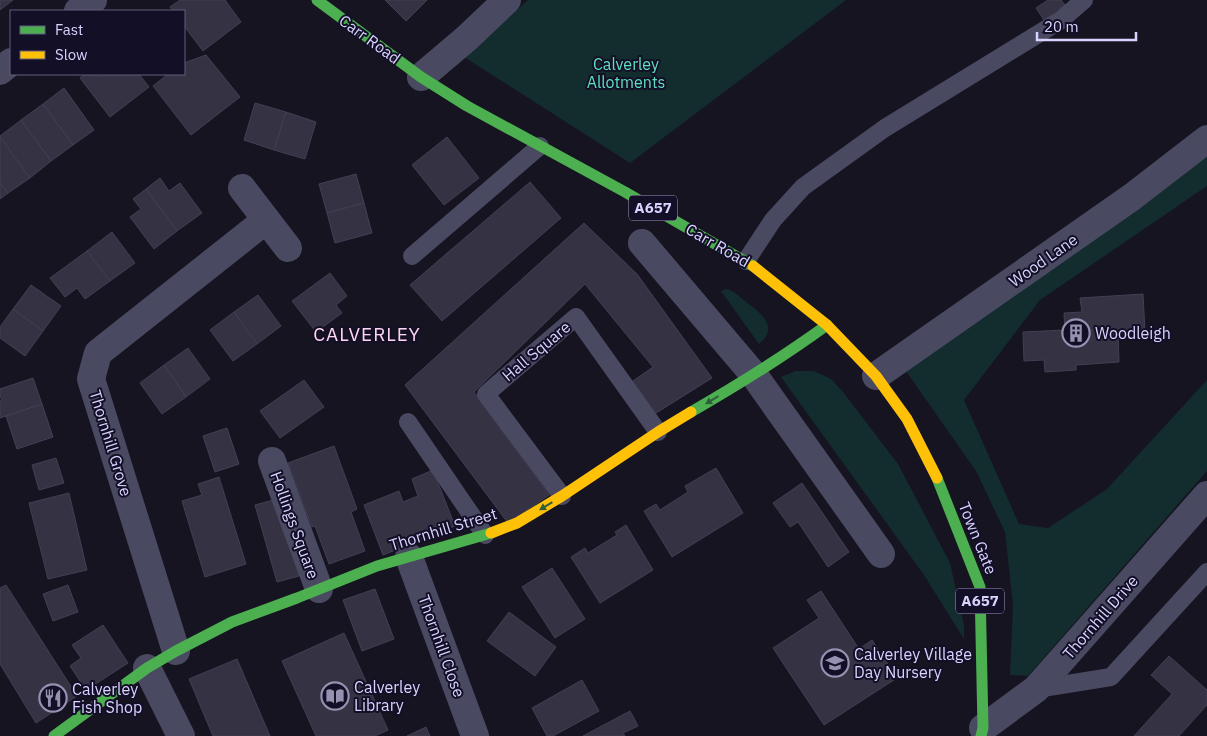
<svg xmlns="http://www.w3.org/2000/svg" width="1207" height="736" viewBox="0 0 1207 736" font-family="'IBM Plex Sans',sans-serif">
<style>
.green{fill:#132c2d}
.building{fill:#343243;stroke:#433f54}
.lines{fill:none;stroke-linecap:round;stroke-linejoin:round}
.lane{stroke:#4a4962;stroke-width:18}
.street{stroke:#4a4962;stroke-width:28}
.fast{stroke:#4caf50;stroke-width:11}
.slow{stroke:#ffc107;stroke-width:11}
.oneway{fill:#305f3b}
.labels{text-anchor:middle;stroke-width:4;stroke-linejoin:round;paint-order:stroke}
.shield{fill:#130f26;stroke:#9e99be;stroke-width:1}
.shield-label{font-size:15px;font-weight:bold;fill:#d9d4ff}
.street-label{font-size:16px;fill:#d9d4ff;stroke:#130f26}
.park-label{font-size:16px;fill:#5fe0c0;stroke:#130f26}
.poi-label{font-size:16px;fill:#d9d4ff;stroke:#130f26;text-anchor:start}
.quarter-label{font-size:19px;letter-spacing:1px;fill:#ffd6f0;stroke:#130f26}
</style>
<rect width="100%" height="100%" fill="#161421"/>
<g class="green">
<polygon points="528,0 846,0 630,163 464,57"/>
<polygon points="1207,154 1207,186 1040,300 964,400 1019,524 1048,528 1107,489 1207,380 1207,471 1028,676 1010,675 1013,605 1005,532 976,471 903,367"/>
<path d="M726 289C735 291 741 298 749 304 763 315 779 328 759 344L721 291Z"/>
<polygon points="796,371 814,371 831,379 843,392 898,464 950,563 964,625 964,639 924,575 781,377"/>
</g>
<g class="building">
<polygon points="0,0 13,0 0,10"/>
<polygon points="180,0 225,0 241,22 203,51 184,26 184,11 173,11 170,7"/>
<polygon points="385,0 427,0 406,21"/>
<polygon points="1048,0 1061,0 1065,5 1044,20 1036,8"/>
<polygon points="206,55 240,97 191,135 153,86 168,74 184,74 184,63"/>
<polygon points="85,74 98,74 101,77 106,74 139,74 149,87 110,117 80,78"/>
<polygon points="64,88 94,130 73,145 43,104"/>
<polygon points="255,103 286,112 274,150 244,140"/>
<polygon points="43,104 73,145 51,161 21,120"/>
<polygon points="286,112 316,122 305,159 274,150"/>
<polygon points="21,120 51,161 30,178 0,137 0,136"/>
<polygon points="0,137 30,178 8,193 0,183"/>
<polygon points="447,137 479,178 444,205 412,165"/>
<polygon points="356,174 364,203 327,213 319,184"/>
<polygon points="160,178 169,191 180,183 202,213 177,231 146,189"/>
<polygon points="530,182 561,218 442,321 410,285"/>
<polygon points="0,183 8,193 0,199"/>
<polygon points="146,189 177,231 154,249 130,217 141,209 133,199"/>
<polygon points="364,203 372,233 335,243 327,213"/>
<polygon points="584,223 637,274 712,378 653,415 630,383 653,367 585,284 474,392 549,495 508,523 405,385"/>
<polygon points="112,232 135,263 110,281 87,251"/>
<polygon points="87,251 110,281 85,299 77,288 65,297 50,278"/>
<polygon points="330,273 347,296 336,305 342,313 316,332 292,301"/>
<polygon points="31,285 61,306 43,331 13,309"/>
<polygon points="1143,294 1145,332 1118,333 1119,362 1076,365 1076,370 1045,372 1044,360 1024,361 1023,332 1065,330 1064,313 1082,312 1080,298"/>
<polygon points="258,295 281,326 257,344 234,312"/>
<polygon points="13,309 43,331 25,356 0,338 0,327"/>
<polygon points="234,312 257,344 233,361 210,330"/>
<polygon points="188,348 210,379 186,397 164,365"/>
<polygon points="164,365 186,397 162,414 140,383"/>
<polygon points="33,378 42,404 0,418 0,401 2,401 0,395 0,389"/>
<polygon points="304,380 324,407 280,438 260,411"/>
<polygon points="42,404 53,437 17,449 6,416"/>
<polygon points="227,428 239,464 215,472 203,436"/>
<polygon points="334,446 357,509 351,512 365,551 329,564 315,526 312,527 288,463"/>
<polygon points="56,458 64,483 39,490 32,465"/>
<polygon points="716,468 743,513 672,557 644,511 656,504 660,510 688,492 685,486"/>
<polygon points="433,470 455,526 383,555 364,505 399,491 403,502 418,496 412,479"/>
<polygon points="219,477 246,564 205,577 182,501 202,495 198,484"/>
<polygon points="802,483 849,552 828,567 798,522 790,527 773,503"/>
<polygon points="69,493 87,570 48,579 29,503"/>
<polygon points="277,499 299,576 277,582 255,505"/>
<polygon points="626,525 653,570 600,603 571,557 585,548 588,553 617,535 615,532"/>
<polygon points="552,568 585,619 555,638 522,587"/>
<polygon points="6,585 77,696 36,723 0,664 0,588"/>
<polygon points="68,585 78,612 53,621 43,594"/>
<polygon points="375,589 394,639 362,651 343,600"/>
<polygon points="821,591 859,649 872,640 897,678 824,725 773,648 819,618 807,600"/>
<polygon points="509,612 556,647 535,676 487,641"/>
<polygon points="103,625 128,663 86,690 70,666 81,658 72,645"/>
<polygon points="344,633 388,730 375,736 316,736 282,661"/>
<polygon points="1169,656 1207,690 1207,705 1179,736 1134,736 1172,694 1151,675"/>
<polygon points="237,659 270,736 213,736 189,679"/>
<polygon points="582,680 599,711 553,736 547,736 532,708"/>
<polygon points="630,711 638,726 623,733 625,736 583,736"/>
<polygon points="426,727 430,736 407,736"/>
</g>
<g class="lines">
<g class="lane">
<polyline points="412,256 540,146"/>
<polyline points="746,261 773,220 803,187 885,128 1061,20 1084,0"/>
<polyline points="408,422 485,535"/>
<polyline points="562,496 486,394 576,317 658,432"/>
<polyline points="1036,689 1111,677 1207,572"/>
</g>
<g class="street">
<polyline points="78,11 93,0"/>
<polyline points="0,71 11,62"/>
<polyline points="421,77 467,38 507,0"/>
<polyline points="242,188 288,248"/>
<polyline points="642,243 754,375 881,554"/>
<polyline points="876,376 1132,197 1207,139"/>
<polyline points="272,461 319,589"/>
<polyline points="409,557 475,736"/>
<polyline points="176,651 91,379 98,353 266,220"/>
<polyline points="147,668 181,736"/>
<polyline points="983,728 1036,689 1207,495"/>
</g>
<g class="fast">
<polyline points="317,0 421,77 467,106 625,192 753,266"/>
<path d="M691 412C738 385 783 357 827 325"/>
<polyline points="937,478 980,587 983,728 981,736"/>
<polyline points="54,736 147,668 176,651 232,622 297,598 377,566 491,533"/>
</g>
<g class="slow">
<polyline points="753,266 827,325 876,376 907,419 937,478"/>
<polyline points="491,533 517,523 562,496 658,432 691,412"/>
</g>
</g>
<defs><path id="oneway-solid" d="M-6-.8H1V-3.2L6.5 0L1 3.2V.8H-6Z" transform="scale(1.25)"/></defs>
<g class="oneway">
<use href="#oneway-solid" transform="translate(712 400) rotate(149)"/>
<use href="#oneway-solid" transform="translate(546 506) rotate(149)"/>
</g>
<defs>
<g id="building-ring" transform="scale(1.4375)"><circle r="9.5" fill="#130f26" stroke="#9591b1" stroke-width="1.5"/><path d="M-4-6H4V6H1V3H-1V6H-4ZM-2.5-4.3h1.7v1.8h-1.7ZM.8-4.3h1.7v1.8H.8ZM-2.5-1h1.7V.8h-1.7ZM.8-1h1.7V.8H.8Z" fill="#9591b1"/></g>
<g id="school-ring" transform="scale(1.4375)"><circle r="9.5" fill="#130f26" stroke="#9591b1" stroke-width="1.5"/><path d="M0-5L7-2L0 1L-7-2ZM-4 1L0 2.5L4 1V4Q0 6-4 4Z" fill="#9591b1"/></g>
<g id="library-ring" transform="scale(1.4375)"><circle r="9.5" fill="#130f26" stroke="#9591b1" stroke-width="1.5"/><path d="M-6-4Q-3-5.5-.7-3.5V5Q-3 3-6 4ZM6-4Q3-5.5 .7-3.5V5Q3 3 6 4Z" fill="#9591b1"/></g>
<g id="restaurant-ring" transform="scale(1.4375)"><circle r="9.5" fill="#130f26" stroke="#9591b1" stroke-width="1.5"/><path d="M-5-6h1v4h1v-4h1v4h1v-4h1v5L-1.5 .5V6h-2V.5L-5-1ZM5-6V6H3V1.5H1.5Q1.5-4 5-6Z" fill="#9591b1"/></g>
</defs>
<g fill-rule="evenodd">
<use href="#building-ring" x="1076" y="333"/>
<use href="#school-ring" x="835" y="663"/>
<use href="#library-ring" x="335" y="696"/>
<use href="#restaurant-ring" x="53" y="698"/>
</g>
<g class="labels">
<g class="shield">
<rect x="629" y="195.5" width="48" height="25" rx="4"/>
<rect x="956" y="588.5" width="48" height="25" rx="4"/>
</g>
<g class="shield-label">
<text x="653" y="213">A657</text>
<text x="980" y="606">A657</text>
</g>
<g class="street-label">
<text transform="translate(370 39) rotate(36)" y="6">Carr Road</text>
<text transform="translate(718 245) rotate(30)" y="6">Carr Road</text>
<text transform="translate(1043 260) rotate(-35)" y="6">Wood Lane</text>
<text transform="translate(536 351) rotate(-40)" y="6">Hall Square</text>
<text transform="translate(111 443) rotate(73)" y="6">Thornhill Grove</text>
<text transform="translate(295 525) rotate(70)" y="6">Hollings Square</text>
<text transform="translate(443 529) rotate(-17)" y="6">Thornhill Street</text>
<text transform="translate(978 538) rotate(68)" y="6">Town Gate</text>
<text transform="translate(1100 617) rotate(-49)" y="6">Thornhill Drive</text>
<text transform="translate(442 646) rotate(70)" y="6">Thornhill Close</text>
</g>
<g class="park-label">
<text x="626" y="70">Calverley<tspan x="626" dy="18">Allotments</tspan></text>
</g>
<g class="poi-label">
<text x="1095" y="339">Woodleigh</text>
<text x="854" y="660">Calverley Village<tspan x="854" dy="18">Day Nursery</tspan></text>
<text x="354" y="693">Calverley<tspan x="354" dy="18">Library</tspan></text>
<text x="72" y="695">Calverley<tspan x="72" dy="18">Fish Shop</tspan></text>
</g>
<g class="quarter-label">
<text x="367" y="341">CALVERLEY</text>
</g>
</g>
<rect x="10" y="10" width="175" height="65" fill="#130f26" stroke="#625e7d"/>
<rect x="20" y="26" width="25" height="8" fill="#4caf50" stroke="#625e7d"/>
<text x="55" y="35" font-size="15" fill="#d9d4ff">Fast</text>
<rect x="20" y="51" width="25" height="8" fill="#ffc107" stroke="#625e7d"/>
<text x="55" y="60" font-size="15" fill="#d9d4ff">Slow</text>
<path d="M1037 32v8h99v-8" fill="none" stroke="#d9d4ff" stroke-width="2.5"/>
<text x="1044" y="32" font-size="15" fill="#d9d4ff" stroke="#130f26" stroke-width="4" paint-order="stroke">20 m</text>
</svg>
